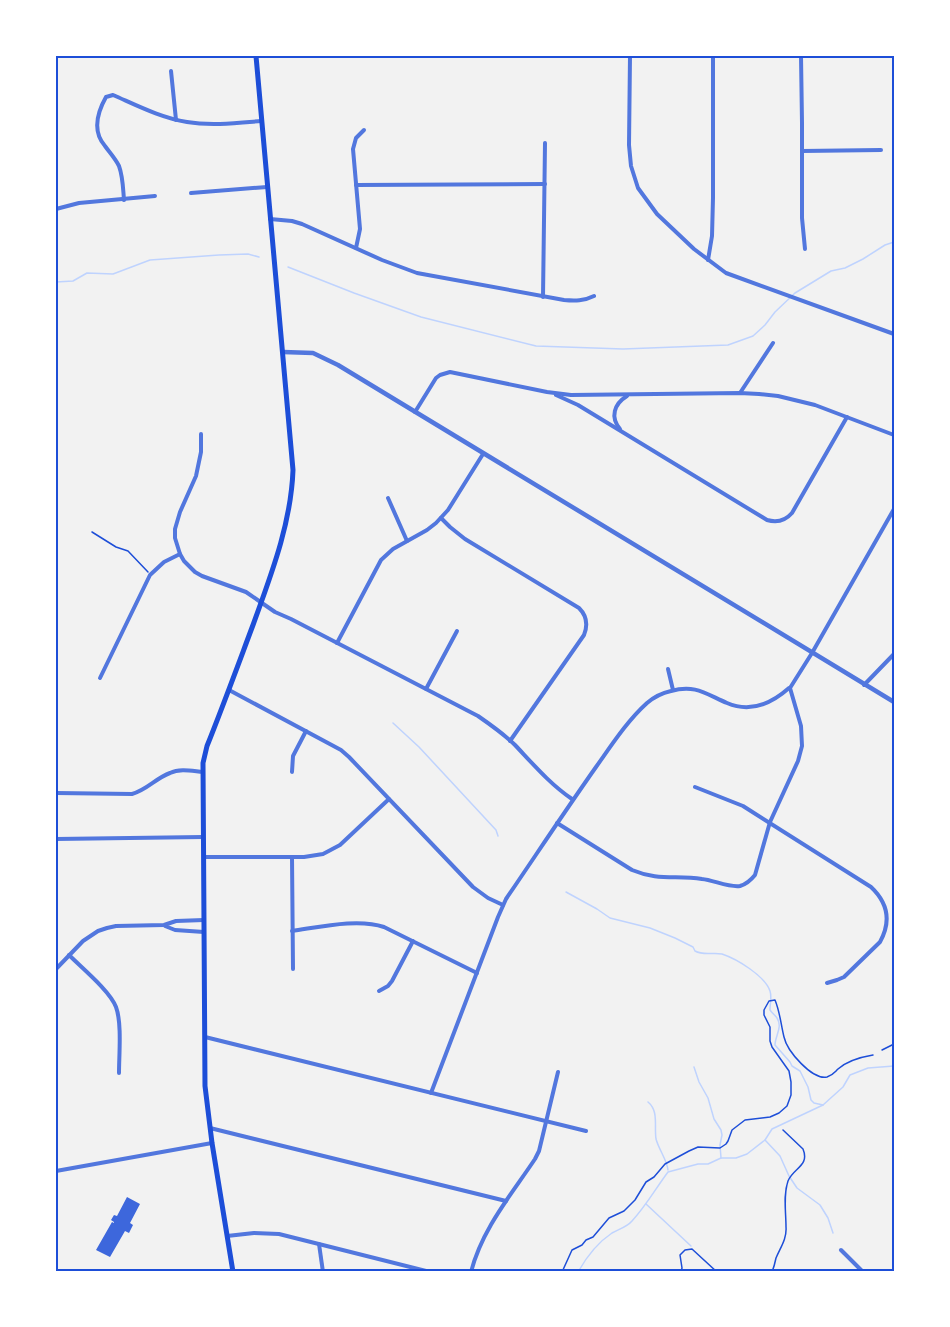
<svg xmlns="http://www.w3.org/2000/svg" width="950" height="1327" viewBox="0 0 950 1327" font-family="Quicksand,sans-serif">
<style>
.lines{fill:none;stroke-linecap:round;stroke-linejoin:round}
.stream{stroke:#bfd3fe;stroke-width:1.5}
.building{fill:#3d67dc}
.path{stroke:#1d4ed8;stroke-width:1.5}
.minor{stroke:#5277de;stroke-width:4}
.tertiary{stroke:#5277de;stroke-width:4.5}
.secondary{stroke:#1d4ed8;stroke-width:5}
.neatline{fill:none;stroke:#1d4ed8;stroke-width:2}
</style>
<rect width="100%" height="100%" fill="#f2f2f2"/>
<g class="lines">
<g class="stream">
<polyline points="288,267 354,293 421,317 536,346 623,349 728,345 753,336 765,325 775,312 795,293 831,271 845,268 863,259 885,245 894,242"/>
<polyline points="56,282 73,281 87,273 113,274 150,260 219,255 248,254 259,257"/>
<polyline points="393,723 419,747 496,830 498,836"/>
<path d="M566 892 597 909 610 918 650 928 675 938 693 947 695 951C704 956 712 952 722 954 737 959 765 976 770 991 772 997 770 1003 770 1010 772 1013 775 1015 777 1018 783 1027 775 1036 775 1045L790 1062 792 1066 800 1071 808 1087 811 1100 814 1103 823 1105"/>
<polyline points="694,1067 699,1082 708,1098 714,1119 721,1130 722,1135 720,1145 721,1158"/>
<path d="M648 1102C659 1111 654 1126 656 1139 659 1150 667 1160 668 1170"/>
<polyline points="765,1140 780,1156 789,1176 797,1188 820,1205 828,1218 833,1233"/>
<polyline points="646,1204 691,1246"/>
<path d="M578 1272C587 1256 597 1243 612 1233 619 1229 627 1227 632 1221 646 1206 656 1188 668 1172L698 1164H708L721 1158H736L747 1154 765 1140 772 1129 823 1105 843 1087 850 1075 868 1068 894 1066"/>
</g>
</g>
<polygon class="building" points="127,1197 140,1204 130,1223 133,1225 129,1233 125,1231 110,1257 96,1250 112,1222 114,1223 114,1222 111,1220 114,1215 117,1216"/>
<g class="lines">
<g class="path">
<polyline points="92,532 116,547 128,551 148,572"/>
<polyline points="882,1050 894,1044"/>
<path d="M562 1272 572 1250 582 1245 586 1240 593 1237 609 1218 624 1211 635 1200 646 1182 654 1177 665 1164 689 1151 698 1147 720 1148 726 1144 728 1141 732 1130 745 1120 770 1117 779 1113 787 1106 791 1095V1082L789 1071 772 1047 770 1041V1027L764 1015V1010L769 1001 775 1000C780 1012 781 1025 784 1037 787 1051 812 1080 827 1077 833 1075 834 1073 838 1069 847 1061 861 1057 873 1055"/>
<polyline points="681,1272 682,1268 680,1255 685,1250 692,1249 717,1272"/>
<path d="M772 1272C774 1267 775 1263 776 1258 780 1248 787 1239 786 1227 786 1212 783 1195 788 1181 793 1168 810 1166 803 1149L783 1130"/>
</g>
<g class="minor">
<polyline points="630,56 629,145 631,166 638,188 657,214 694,249 726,273 894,334"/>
<polyline points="801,56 802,123 802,218 805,249"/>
<polyline points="171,71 176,120"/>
<polyline points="802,151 881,150"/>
<polyline points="356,185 545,184"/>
<polyline points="191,193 267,187"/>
<path d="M124 200C123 188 123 177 119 166 115 158 110 153 105 146 92 131 97 113 106 97L113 95C136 105 161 118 187 122 211 126 237 123 261 121"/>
<polyline points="56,209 79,203 155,196"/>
<path d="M270 219 292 221 302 224 382 260 417 273 564 300C575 301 584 301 594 296"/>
<polyline points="356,248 360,229 353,149 356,138 364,130"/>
<polyline points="708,260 712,236 713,198 713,56"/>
<polyline points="543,297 545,143"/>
<polyline points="740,393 773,343"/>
<path d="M556 395 578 405 767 520C777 523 785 521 792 513L847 417"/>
<polyline points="415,412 436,378 440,375 450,372 547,392 571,395 740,393 759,394 778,396 815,405 894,435"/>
<path d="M620 429C610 417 614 404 627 396"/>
<path d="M201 434V452L196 476 180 512 175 529V538L180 554 184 561 195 572 202 576 246 592 275 612 291 619 478 716C491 725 504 734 515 745 533 764 550 784 572 799"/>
<polyline points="388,498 407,541"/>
<path d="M441 518 450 527 465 539 579 608C587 616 588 625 584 635L510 741"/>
<polyline points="337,643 381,560 393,549 427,530 436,523 448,510 483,454"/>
<polyline points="668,669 673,690"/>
<polyline points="100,678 150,575 164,562 180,554"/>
<polyline points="864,685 894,654"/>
<polyline points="426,689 457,631"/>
<polyline points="229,690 341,750 349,757 473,887 488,898 503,905"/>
<polyline points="292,772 293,756 306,731"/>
<path d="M695 787 743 806 871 887C888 903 891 922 880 942L844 977 837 980 827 983"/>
<path d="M56 793 132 794C147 790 156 778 170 773 180 768 192 771 203 772"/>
<path d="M557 823 632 870C658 881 676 875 702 879 713 880 730 888 740 886 747 884 751 880 755 875L770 822 798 761 802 746 801 726 790 688 812 653 894 509"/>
<polyline points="56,839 203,837"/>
<polyline points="204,857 304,857 323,854 340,845 389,799"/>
<polyline points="292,857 293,969"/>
<polyline points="165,926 175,930 204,932"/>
<path d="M292 931C320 927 358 918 384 927L477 973"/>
<path d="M69 955C82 968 110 991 116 1007 122 1023 119 1055 119 1073"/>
<polyline points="56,969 83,941 98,931 107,928 116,926 164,925 176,921 204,920"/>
<polyline points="379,991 388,986 392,981 413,941"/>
<polyline points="205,1037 586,1131"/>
<path d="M431 1093 498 917 506 899C536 855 565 811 596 767 611 746 627 721 647 703 654 697 662 693 671 691 695 684 706 694 727 703 750 713 771 704 789 688"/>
<polyline points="210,1128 506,1201"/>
<polyline points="56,1171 212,1143"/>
<polyline points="227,1236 254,1233 279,1234 430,1272"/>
<polyline points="319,1244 323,1272"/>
<polyline points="841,1250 863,1272"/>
<path d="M471 1272C482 1229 511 1195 535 1159L539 1151 558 1072"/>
</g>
<polyline class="tertiary" points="283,352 313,353 338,365 894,702"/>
<path class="secondary" d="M233 1272 212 1143 205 1086 203 763 207 746C223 706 238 665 253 625 271 575 291 524 293 470L256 56"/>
</g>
<rect width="950" height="1327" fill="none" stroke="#ffffff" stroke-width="114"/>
<rect x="57" y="57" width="836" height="1213" class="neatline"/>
</svg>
